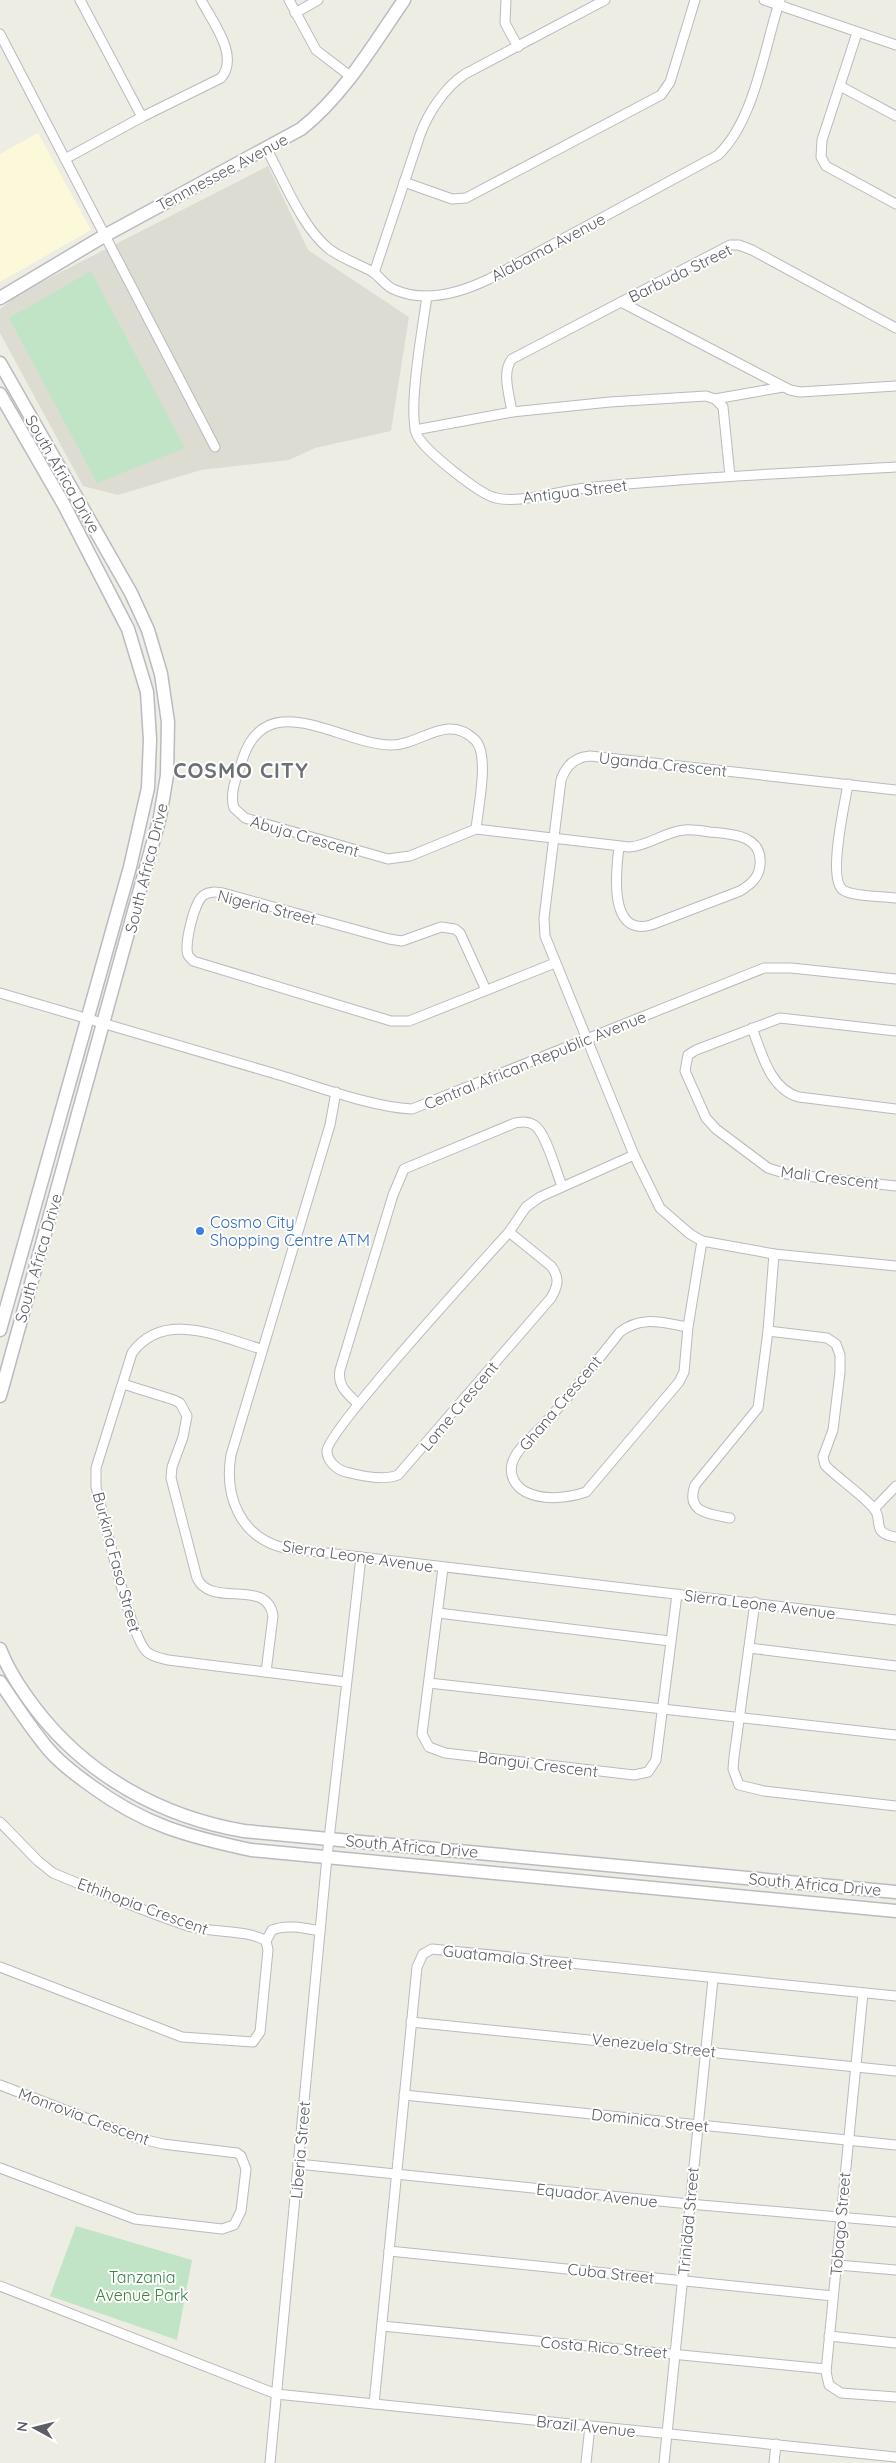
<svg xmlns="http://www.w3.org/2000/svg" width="896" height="2463" viewBox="0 0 896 2463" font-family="Quicksand,sans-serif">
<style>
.commercial{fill:#fcf9da}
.education{fill:#dddcd2}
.green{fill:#c1e4c6}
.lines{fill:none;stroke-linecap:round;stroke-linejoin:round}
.street-casing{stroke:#b9babf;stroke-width:11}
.secondary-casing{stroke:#b9bbc1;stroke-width:15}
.street{stroke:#fff;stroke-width:9}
.secondary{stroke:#fff;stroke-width:12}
.shop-dot{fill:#3f7fe0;stroke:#fff;stroke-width:2}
.labels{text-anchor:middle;stroke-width:4;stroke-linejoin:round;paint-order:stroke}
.street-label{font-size:16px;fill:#5c5e63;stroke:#fff}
.shop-label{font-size:16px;fill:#366cbe;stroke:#fff;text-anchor:start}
.park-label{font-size:16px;fill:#3a8447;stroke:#fff}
.district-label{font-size:21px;font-weight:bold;letter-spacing:1px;fill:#6d7075;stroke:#fff}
</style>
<rect width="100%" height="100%" fill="#edede4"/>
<polygon class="commercial" points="38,133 91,230 0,282 0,154"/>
<polygon class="education" points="268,166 308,250 409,317 391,431 315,448 289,460 201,470 118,495 83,486 0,333 0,309 20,293"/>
<g class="green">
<polygon points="91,271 185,448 97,483 9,318"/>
<polygon points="76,2226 192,2260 177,2340 50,2296"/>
</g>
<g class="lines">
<g class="street-casing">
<g id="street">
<polyline points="80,0 142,117"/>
<polyline points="289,0 316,50 350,76"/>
<polyline points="506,0 505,23 518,47"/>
<polyline points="764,0 896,45"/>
<polyline points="295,13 318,0"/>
<polyline points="857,33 822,140 821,157 826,166 896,204"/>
<polyline points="0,34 215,447"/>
<polyline points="840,86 896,116"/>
<path d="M266 148C284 180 301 226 329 249 343 259 358 264 373 272 380 277 385 285 393 289 425 304 460 293 489 279L718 155C755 120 764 48 780 0"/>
<path d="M65 159 142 117 221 78C240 56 212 21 201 0"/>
<polyline points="404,182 452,199 466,198 661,95 670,82 695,0"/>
<path d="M374 273 420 135C428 113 445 87 465 74L605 0"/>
<path d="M427 296C423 326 407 412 417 435 424 450 480 495 496 498 521 504 566 489 594 487 694 477 795 473 896 467"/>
<polyline points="621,302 790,390 800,392 896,386"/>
<polyline points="715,399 783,387"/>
<path d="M512 412C510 397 501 372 512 359L730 245H739L752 250 896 328"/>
<polyline points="415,430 512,412 610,402 706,396 715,399 723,407 730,476"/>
<path d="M848 784C845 803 827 879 843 890 853 897 883 896 896 898"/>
<path d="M896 790 590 756C575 757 566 765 561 780L544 918 545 936 634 1155 660 1208 690 1234 702 1241 774 1254 896 1266"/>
<path d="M476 829C478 808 490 754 475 740 447 712 420 746 390 745 340 744 265 684 242 761 237 776 229 793 234 808L245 818 388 859 410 856 476 829 629 847C649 846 664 832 684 830 692 829 702 831 710 832 732 834 763 835 760 865 759 878 750 885 740 891L651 925C608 937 616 871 619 847"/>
<path d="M486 990 460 933 455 929 441 927 402 941 389 939 223 893C216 892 210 891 204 895 194 901 184 945 188 955 189 957 192 959 193 961L391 1021H409L555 963"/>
<path d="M0 993C90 1019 180 1045 269 1072 311 1084 370 1107 412 1109L764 968H791L896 979"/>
<path d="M752 1028C762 1054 770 1089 799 1097L896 1109"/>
<polyline points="896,1031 780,1018 696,1050 688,1055 685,1071 706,1118 716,1129 768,1168 787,1174 896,1186"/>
<path d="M336 1092 330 1125 231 1455C224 1496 240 1537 284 1548L896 1620"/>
<path d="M509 1232 551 1266C560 1278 558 1286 551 1298L398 1475C383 1481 361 1476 346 1472 337 1470 327 1461 327 1451 327 1431 485 1259 509 1232L526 1207 540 1197 634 1155"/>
<path d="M688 1327C663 1323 642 1315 620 1332 595 1363 571 1394 545 1423 535 1435 516 1448 512 1464 509 1476 516 1487 526 1492 544 1501 568 1498 586 1492L679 1382 684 1372 688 1327 702 1241"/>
<path d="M768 1331 827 1338 836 1344 840 1355V1372L833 1430 823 1457 825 1465C836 1477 867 1498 875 1510 883 1522 871 1533 896 1537"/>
<path d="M261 1349C219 1337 164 1309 132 1353L96 1468V1487C104 1516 130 1637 147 1652 153 1657 160 1658 168 1660L346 1682"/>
<path d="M123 1384 174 1400 180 1403 187 1416 183 1437 172 1467 171 1478 197 1578C211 1609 267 1577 273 1616L266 1672"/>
<path d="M358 1404C347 1393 337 1386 340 1370L393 1195 404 1169 515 1123C522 1122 528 1121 534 1125 546 1132 556 1172 562 1186"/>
<polyline points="874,1509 896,1486"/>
<path d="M730 1518C710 1514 685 1513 695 1485L758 1408 768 1331 774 1254"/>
<polyline points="443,1568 422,1734 429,1747 445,1753 634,1775 648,1772 656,1760 677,1594"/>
<polyline points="755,1602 734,1757 733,1769 739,1785 764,1791 896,1806"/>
<polyline points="438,1613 670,1641"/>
<polyline points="749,1648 896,1666"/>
<polyline points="429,1683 896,1735"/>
<path d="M0 1822 38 1861 53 1873C97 1891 142 1911 188 1926 211 1933 247 1929 266 1941L268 1950 260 2032 253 2042 182 2037 0 1967"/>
<path d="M266 1941 272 1930C287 1924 304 1928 320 1931"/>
<polyline points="863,1993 826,2372 829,2385 841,2393 896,2397"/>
<polyline points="411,2022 896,2071"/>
<polyline points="0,2085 138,2138 163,2144 237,2153 241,2156 246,2169 241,2211 234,2225 222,2229 135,2219 0,2168"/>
<polyline points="404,2095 896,2145"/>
<polyline points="298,2164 689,2204 896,2222"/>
<polyline points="389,2251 833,2296"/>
<polyline points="838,2265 896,2270"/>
<polyline points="0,2286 276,2394 896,2457"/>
<polyline points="382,2326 826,2369"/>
<polyline points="829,2336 896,2343"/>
<polyline points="374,2404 417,1967 423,1954 432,1949 896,1996"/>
<polyline points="270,2463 327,1857 361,1557"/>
<polyline points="586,2463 590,2426"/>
<polyline points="664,2463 713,1979"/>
<polyline points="774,2463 776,2444"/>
</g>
</g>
<g class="secondary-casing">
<g id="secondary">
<path d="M0 298 104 236 301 129C344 95 373 45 404 0"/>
<polyline points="0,363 131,593 148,630 161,674 168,722 167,775 160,817 0,1396"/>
<polyline points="0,394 64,505 128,629 147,692 150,740 148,788 130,867 0,1330"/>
<path d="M0 1649C8 1670 22 1691 35 1708 87 1776 162 1817 244 1831L896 1892"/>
<path d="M0 1682C16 1705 31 1729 49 1750 61 1764 76 1775 90 1785 144 1825 186 1836 251 1850L896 1911"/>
</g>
</g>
<use href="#street" class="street"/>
<use href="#secondary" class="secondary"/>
</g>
<circle class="shop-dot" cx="200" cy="1231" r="5"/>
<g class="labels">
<g class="street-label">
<text transform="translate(222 172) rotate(-28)" y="6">Tennnessee Avenue</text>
<text transform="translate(548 247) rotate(-28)" y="6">Alabama Avenue</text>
<text transform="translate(680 273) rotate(-26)" y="6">Barbuda Street</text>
<text transform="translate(63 474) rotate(60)" y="6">South Africa Drive</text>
<text transform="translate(575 491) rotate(-7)" y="6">Antigua Street</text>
<text transform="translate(663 764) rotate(6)" y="6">Uganda Crescent</text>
<text transform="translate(305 836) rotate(16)" y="6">Abuja Crescent</text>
<text transform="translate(146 868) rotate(-76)" y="6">South Africa Drive</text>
<text transform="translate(267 907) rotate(14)" y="6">Nigeria Street</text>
<text transform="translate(535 1060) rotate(-22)" y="6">Central African Republic Avenue</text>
<text transform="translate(830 1177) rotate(7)" y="6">Mali Crescent</text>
<text transform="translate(38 1258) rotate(-74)" y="6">South Africa Drive</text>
<text transform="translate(560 1403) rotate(-50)" y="6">Ghana Crescent</text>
<text transform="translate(459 1406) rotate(-50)" y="6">Lome Crescent</text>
<text transform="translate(358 1556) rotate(8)" y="6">Sierra Leone Avenue</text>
<text transform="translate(117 1562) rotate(75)" y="6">Burkina Faso Street</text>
<text transform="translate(760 1604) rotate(7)" y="6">Sierra Leone Avenue</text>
<text transform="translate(538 1764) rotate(7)" y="6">Bangui Crescent</text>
<text transform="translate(412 1846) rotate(5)" y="6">South Africa Drive</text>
<text transform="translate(815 1884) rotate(5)" y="6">South Africa Drive</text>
<text transform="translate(143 1906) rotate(20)" y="6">Ethihopia Crescent</text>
<text transform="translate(508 1957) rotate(6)" y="6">Guatamala Street</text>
<text transform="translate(654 2045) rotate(6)" y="6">Venezuela Street</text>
<text transform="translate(84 2116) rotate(20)" y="6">Monrovia Crescent</text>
<text transform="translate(650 2120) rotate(6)" y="6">Dominica Street</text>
<text transform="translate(300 2150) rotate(-85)" y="6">Liberia Street</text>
<text transform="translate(597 2195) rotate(6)" y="6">Equador Avenue</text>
<text transform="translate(688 2221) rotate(-85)" y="6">Trinidad Street</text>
<text transform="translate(840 2224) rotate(-85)" y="6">Tobago Street</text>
<text transform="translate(611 2273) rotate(6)" y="6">Cuba Street</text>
<text transform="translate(604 2347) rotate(5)" y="6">Costa Rico Street</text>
<text transform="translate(586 2426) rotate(6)" y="6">Brazil Avenue</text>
</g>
<g class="shop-label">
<text x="210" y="1228">Cosmo City<tspan x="210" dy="18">Shopping Centre ATM</tspan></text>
</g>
<g class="park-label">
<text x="142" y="2283">Tanzania<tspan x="142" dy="18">Avenue Park</tspan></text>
</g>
<g class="district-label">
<text x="241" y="778">COSMO CITY</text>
</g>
</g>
<g transform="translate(35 2428) rotate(277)" stroke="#ffffff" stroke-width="4" paint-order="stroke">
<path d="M0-4L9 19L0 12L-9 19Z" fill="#5c5e63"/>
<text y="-8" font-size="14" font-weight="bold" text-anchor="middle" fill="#5c5e63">N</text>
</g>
</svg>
